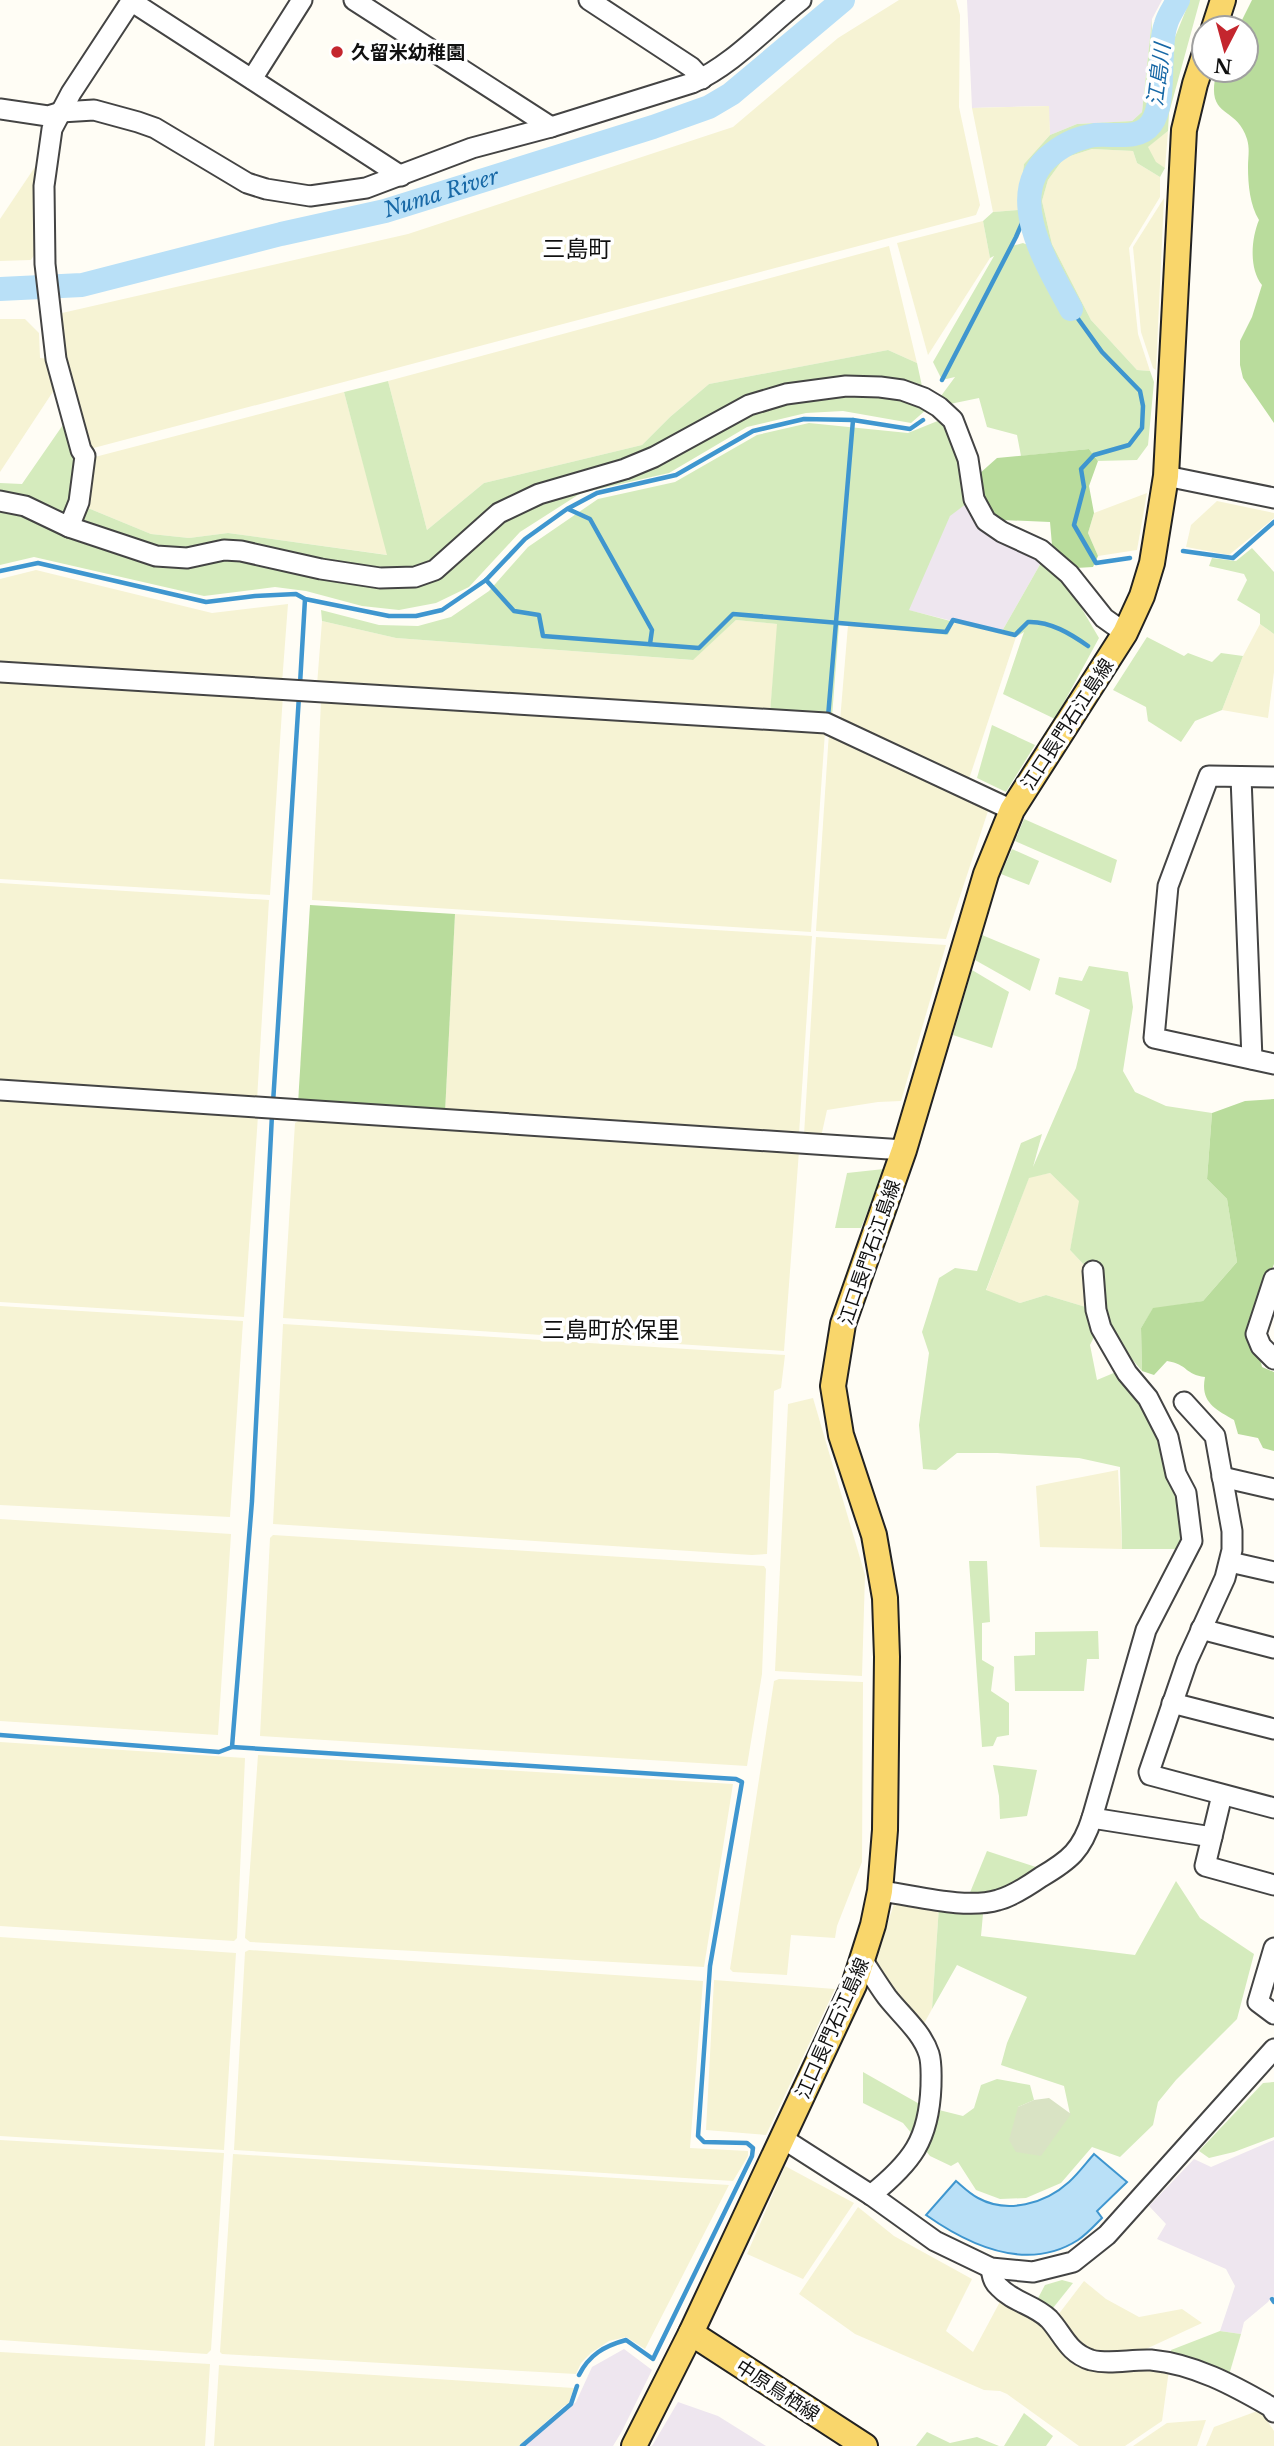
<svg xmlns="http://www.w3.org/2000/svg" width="1274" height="2446" viewBox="0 0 1274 2446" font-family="'Libre Baskerville','Noto Sans JP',serif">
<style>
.industrial{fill:#eee6ef}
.farmland{fill:#f6f3d4}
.green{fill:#d5ebbd}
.forest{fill:#b9dc9c}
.cemetery{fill:#d9e3c4}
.water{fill:#b9e0f7;stroke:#3f96cf;stroke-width:2}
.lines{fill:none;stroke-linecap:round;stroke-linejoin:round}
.stream{stroke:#3f96cf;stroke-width:4.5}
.river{stroke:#b9e0f7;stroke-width:24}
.minor-casing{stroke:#444;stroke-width:23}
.major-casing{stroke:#222;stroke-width:28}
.minor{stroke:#fff;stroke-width:19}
.major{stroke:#f9d66b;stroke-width:24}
.poi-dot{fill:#c4262e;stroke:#fff;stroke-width:2.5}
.labels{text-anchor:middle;stroke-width:7;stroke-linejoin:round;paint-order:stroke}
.poi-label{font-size:19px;font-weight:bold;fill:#111;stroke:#fff;text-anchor:start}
.street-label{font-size:19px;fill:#111;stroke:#fff}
.water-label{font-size:21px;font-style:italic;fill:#1768a6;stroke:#fff}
.quarter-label{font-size:23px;fill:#111;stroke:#fff}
</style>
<rect width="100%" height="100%" fill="#fffdf5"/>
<g class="industrial">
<polygon points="967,0 1162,0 1152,19 1142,112 1132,121 1077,124 1050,135 1048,106 972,108"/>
<polygon points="966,504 1042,561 1001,633 908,610 950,515"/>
<polygon points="1274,2140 1274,2297 1272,2296 1268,2302 1244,2322 1241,2334 1220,2331 1235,2286 1226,2269 1157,2239 1166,2224 1149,2206 1194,2159 1211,2167"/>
<polygon points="624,2349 652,2370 622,2431 613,2446 524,2446 576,2402 592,2367"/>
<polygon points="678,2402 718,2416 766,2446 652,2446"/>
</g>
<g class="farmland">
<polygon points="899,0 956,0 960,15 959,107 980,205 976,215 86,450 57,340 62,313 408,234 733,127 838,38"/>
<polygon points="1049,106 1050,135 1024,164 1018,210 993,212 972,108"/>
<polygon points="1168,131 1165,168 1156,163 1147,147"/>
<polygon points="1092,149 1133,151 1137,163 1160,177 1160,197 1129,248 1138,334 1150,371 1137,370 1091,320 1052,244 1042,201 1048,180 1064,158"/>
<polygon points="41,158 37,250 31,260 0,261 0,219"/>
<polygon points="1164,198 1156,370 1153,368 1141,332 1133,247"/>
<polygon points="983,221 990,258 928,355 897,243"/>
<polygon points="889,246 917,363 888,350 709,384 670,417 642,445 484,483 427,530 388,381"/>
<polygon points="0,319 25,319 39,333 40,358 50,359 58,384 0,472"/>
<polygon points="344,392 388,555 228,533 189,538 151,534 83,506 91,458"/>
<polygon points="1147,493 1137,550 1098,556 1088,533 1094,513"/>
<polygon points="1217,501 1274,513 1274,518 1229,555 1186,547 1191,525"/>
<polygon points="36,570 212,613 288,604 282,683 0,665 0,579"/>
<polygon points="736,620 778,624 770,713 317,685 322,621 396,638 692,660"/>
<polygon points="954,622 1016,637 970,776 964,782 840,721 848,625 948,635"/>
<polygon points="1260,624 1274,634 1274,672 1268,718 1222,710 1243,656"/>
<polygon points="0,678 283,695 270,895 0,879"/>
<polygon points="321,701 825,732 811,932 312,900"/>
<polygon points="829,732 989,808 946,939 816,931"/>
<polygon points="0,883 269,900 257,1100 0,1085"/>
<polygon points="455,914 812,936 799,1134 445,1113"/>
<polygon points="816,937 946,945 901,1101 878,1102 827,1110 821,1137 804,1135"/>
<polygon points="0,1099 258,1116 244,1317 0,1302"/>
<polygon points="300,1120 799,1151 784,1351 283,1318 295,1123"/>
<polygon points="1050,1173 1080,1201 1070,1250 1087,1268 1089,1308 1046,1295 1020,1303 986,1291 1029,1177"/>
<polygon points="0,1306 243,1321 230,1517 0,1505"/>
<polygon points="283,1324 785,1355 781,1388 774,1391 767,1554 752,1555 273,1524"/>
<polygon points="813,1398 865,1575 862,1676 775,1671 788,1404"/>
<polygon points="1118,1470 1122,1549 1040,1547 1036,1486"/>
<polygon points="0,1519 231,1534 218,1735 0,1721"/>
<polygon points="273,1535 764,1566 766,1569 762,1674 747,1766 260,1736 270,1538"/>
<polygon points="779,1679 863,1682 862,1862 837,1926 835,1938 791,1935 787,1975 733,1972 730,1969 774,1681"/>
<polygon points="0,1742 245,1758 237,1938 234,1941 0,1926"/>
<polygon points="258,1755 733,1784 704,1967 250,1942 245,1938"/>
<polygon points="894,1904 939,1906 932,2009 921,2029 884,1982 875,1961"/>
<polygon points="0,1937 236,1953 224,2150 0,2136"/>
<polygon points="249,1950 703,1981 690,2148 748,2151 748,2156 733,2181 234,2150 245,1952"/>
<polygon points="714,1980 835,1989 766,2135 706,2130"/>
<polygon points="0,2140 224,2153 211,2350 207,2354 0,2340"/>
<polygon points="233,2154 729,2185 645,2349 626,2337 609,2341 591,2353 581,2363 576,2374 222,2354 220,2352"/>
<polygon points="785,2166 854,2203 803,2279 747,2254"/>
<polygon points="858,2207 894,2236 972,2279 946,2331 973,2352 1002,2298 1030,2315 1069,2351 1169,2370 1162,2421 1125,2446 1079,2446 1007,2394 1000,2391 984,2390 855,2334 799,2294"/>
<polygon points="1084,2281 1106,2299 1139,2317 1182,2309 1202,2323 1131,2356 1092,2353 1073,2342 1058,2315"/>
<polygon points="0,2352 210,2364 205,2446 0,2446"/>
<polygon points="219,2365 574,2388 568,2405 565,2405 519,2446 214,2446"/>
<polygon points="1260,2410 1274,2431 1274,2446 1206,2446 1214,2427"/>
<polygon points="1206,2420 1197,2446 1133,2446 1167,2423"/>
</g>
<g class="green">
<polygon points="1190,0 1200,0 1169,113 1168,131 1148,147 1156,162 1165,168 1160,177 1137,163 1133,151 1092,149 1064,158 1048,180 1042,201 1052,244 1091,320 1137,370 1150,371 1154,382 1148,445 1137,460 1098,461 1089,449 1021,456 1017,435 987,427 979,398 950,404 941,396 955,377 942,380 933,362 994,256 990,258 983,221 993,212 1018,210 1024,164 1050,135 1077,124 1132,121 1142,112 1152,19 1150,111 1141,124 1132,129 1079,132 1056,143 1032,167 1023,212 1012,246 1023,243 1044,252 1036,203 1043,175 1062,152 1098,141 1134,144 1150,134 1163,116 1175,37"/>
<polygon points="888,350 917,363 927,409 911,423 843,411 806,413 747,427 669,473 581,493 520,532 469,587 436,603 399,610 362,606 306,591 275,587 204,596 34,557 0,565 0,483 22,484 67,419 79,461 83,506 151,534 189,538 228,533 387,555 344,392 388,381 427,530 484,483 642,445 670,417 709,384"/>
<polygon points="940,420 957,448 966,504 950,516 909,610 954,622 948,635 839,625 832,717 770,713 777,624 736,620 693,660 396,638 322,621 321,610 379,625 418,626 451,617 489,591 528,547 598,499 675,482 757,435 809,423 908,433"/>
<polygon points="1252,548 1274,572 1274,634 1260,624 1260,614 1237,600 1247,580 1244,574 1209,566 1212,558 1236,561"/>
<polygon points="1042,561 1072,592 1099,638 1055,719 1003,694 1024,632 1016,637 1001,633"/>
<polygon points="1147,637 1184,656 1188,653 1212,662 1221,653 1243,656 1222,710 1195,721 1181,742 1148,721 1146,707 1113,690"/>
<polygon points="992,725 1035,745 1006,792 977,778"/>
<polygon points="1024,819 1117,860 1111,883 1015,841"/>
<polygon points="1012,849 1039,861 1029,885 1001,874"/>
<polygon points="982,935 1040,959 1030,991 975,960"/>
<polygon points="1089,966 1128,972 1133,1007 1123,1071 1135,1092 1166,1106 1212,1113 1207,1179 1227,1199 1237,1262 1203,1301 1153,1309 1141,1328 1142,1371 1108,1331 1087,1268 1070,1250 1079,1201 1050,1173 1029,1178 986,1290 1020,1303 1046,1295 1089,1308 1097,1331 1090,1345 1097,1380 1116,1372 1143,1399 1182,1496 1186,1531 1181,1549 1122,1549 1120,1467 1079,1458 997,1453 957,1453 936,1470 923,1469 919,1425 929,1353 922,1332 939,1278 955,1268 977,1271 1021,1143 1042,1134 1033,1167 1076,1068 1090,1010 1055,994 1059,977 1082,981"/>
<polygon points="972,970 1009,992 992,1048 953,1035"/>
<polygon points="884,1169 861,1228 835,1228 847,1173"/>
<polygon points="969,1561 987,1561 990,1622 982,1623 982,1660 994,1667 991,1691 1009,1703 1009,1735 997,1737 993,1746 982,1747"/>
<polygon points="1098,1631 1099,1659 1087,1659 1084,1691 1015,1691 1014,1656 1035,1655 1035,1632"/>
<polygon points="993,1765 1037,1770 1027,1816 1000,1819 999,1796"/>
<polygon points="987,1851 1042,1869 1004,1890 969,1895"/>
<polygon points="1176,1881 1200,1918 1254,1954 1237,2019 1176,2080 1158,2102 1153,2125 1120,2157 1092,2147 1061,2183 1026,2198 1000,2199 976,2190 958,2162 951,2166 930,2156 903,2123 863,2103 863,2072 923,2106 963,2116 974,2108 981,2085 997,2079 1030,2085 1034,2100 1018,2107 1070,2114 1064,2086 1001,2065 1007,2043 1027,1997 957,1965 932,2009 939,1906 983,1914 981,1936 1135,1955"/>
<polygon points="1274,2082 1274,2137 1234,2152 1209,2158 1199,2151 1263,2083"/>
<polygon points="1062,2280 1073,2283 1053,2308 1037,2300 1045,2285"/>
<polygon points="1220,2331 1241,2334 1229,2375 1172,2359 1171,2350"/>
<polygon points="1024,2413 1053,2436 1046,2446 1004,2446"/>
<polygon points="927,2432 950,2443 977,2437 999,2446 916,2446"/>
</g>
<g class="forest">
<path d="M1252 0H1274V423L1243 378 1240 365V341L1252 317 1262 285C1249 269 1251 239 1259 220 1250 205 1248 185 1248 167 1248 157 1250 149 1247 139 1236 104 1204 120 1217 70H1246V28H1238Z"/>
<polygon points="1089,449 1098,461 1089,486 1094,513 1088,533 1098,556 1093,567 1076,568 1052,545 1050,522 1002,520 986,507 979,474 997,458"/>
<polygon points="310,905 455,914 445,1113 298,1104"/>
<path d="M1274 1099V1264L1252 1323 1262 1367 1274 1372V1451L1263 1448 1258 1438 1238 1434 1234 1420C1215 1409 1200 1402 1205 1377 1185 1375 1188 1364 1167 1361L1154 1375 1142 1371 1141 1328 1153 1308 1203 1301 1237 1262 1227 1199 1207 1179 1212 1113 1245 1101Z"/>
</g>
<polygon class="cemetery" points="1049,2098 1071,2114 1041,2156 1016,2152 1009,2140 1018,2107 1034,2100"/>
<path class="water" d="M1094 2154 1127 2182 1097 2211 1102 2218C1095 2225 1087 2234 1078 2240 1028 2272 970 2246 926 2215L956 2181C963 2187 970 2194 978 2198 1007 2214 1045 2204 1069 2182 1078 2174 1086 2163 1094 2154Z"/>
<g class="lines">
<g class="stream">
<polyline points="1071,309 1102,352 1140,391 1143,406 1142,428 1129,445 1094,455 1081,469 1084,487 1074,525 1096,563 1130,558"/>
<polyline points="942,380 1016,237 1028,209"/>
<polyline points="568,509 590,519 652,630 650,644"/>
<polyline points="1183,551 1233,558 1274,522"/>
<polyline points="0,571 38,563 206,602 255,596 296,594 305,599 389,616 416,616 442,610 486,580 525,539 567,509 597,493 676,475 753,431 804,419 853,420 910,429 923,420"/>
<path d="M486 580 514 611 539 615 543 636 699 648 733 614 946 632 953 620 1015 635 1028 622C1050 621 1071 634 1088 646"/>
<polyline points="300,684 305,599"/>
<polyline points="828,717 853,420"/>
<polyline points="273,1103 299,696"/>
<polyline points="0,1735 219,1752 232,1747 252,1501 272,1115"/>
<path d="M232 1747 736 1779 742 1782 710 1966 698 2136 704 2142 747 2143 753 2148 752 2156 653 2359 626 2340C604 2346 589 2355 579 2375"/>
<polyline points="1272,2299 1274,2302"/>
<polyline points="522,2446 571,2404 577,2386"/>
</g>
<g class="river">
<path id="s1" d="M0 289 82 285 281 234 385 211 653 127 709 107 731 94 843 0"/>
<path d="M1071 309C1048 266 1001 193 1052 154 1066 143 1078 138 1095 135 1113 133 1138 141 1151 124 1167 103 1157 49 1166 24 1168 16 1174 8 1178 0"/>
</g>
<g class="minor-casing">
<g id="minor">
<polyline points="354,0 551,127"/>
<polyline points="589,0 691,67 702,79"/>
<polyline points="131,1 401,176"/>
<polyline points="252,79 302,0"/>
<path d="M0 109 48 116 61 112 94 110 138 122 155 128 247 183 266 189 310 196 366 188 472 148 551 127 692 83C734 64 765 28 801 0"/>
<polyline points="1166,476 1274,498"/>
<polyline points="0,501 25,506 69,527 156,556 187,558 224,550 241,551 321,569 380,578 415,577 435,570 499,513 539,494 625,469 654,457 749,405 786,394 846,386 880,387 902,390 924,398 939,407 953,420 968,459 974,499 986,521 1002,532 1041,550 1069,574 1104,618 1125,633"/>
<polyline points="69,527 79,502 85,456 81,450 56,359 45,264 44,186 52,129 71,93 132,0"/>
<polyline points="0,672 826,723 1012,810"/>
<polyline points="1241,777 1252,1059"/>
<polyline points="1274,777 1209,776 1168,886 1154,1038 1274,1064"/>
<polyline points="0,1090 904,1150"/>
<polyline points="1274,1279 1256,1334 1261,1346 1274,1359"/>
<polyline points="1184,1402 1215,1436 1232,1531 1232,1550 1225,1578 1187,1661 1149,1772 1150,1775 1274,1808"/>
<polyline points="1222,1477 1274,1489"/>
<polyline points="1230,1562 1274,1572"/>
<polyline points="1201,1629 1274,1648"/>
<polyline points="1172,1703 1274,1729"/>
<polyline points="1222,1795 1205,1866 1274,1885"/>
<polyline points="1092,1818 1212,1837"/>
<path d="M880 1891C914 1895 965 1910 998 1900 1013 1896 1028 1886 1041 1877 1070 1860 1082 1850 1092 1818L1146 1630 1192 1541 1186 1493 1176 1474 1168 1437 1148 1398 1127 1373 1101 1328 1096 1310 1093 1271"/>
<polyline points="1274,1948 1258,2002 1274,2014"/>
<path d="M863 1961C871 1973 879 1986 887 1997 901 2015 922 2032 929 2054 932 2064 931 2075 931 2086 929 2140 912 2162 871 2195"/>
<polyline points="782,2138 871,2195 935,2241 991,2268 1033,2272 1073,2262 1107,2235 1274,2049"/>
<path d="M991 2268C992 2275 993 2282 999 2287 1013 2302 1035 2305 1049 2319 1063 2334 1068 2353 1091 2360 1110 2365 1131 2359 1151 2360 1194 2364 1233 2385 1271 2407L1274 2412"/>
</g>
</g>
<g class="major-casing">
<g id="major">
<polyline points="1214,28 1223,0"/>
<polyline points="691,2333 865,2446"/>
<polyline points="634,2446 691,2333 854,1985 873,1925 880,1891 885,1830 887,1657 885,1598 874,1535 841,1435 833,1386 843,1324 904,1150 986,874 1012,810 1125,633 1142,596 1152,563 1166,476 1184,130 1195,84 1204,56"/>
</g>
</g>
<use href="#minor" class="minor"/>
<use href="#major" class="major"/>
</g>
<circle class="poi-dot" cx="337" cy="52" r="7"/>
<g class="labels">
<g class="poi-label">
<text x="351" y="59">久留米幼稚園</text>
</g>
<g class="street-label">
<text transform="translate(1067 724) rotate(-57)" y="7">江口長門石江島線</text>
<text transform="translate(869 1252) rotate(-71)" y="7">江口長門石江島線</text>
<text transform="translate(832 2028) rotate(-66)" y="7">江口長門石江島線</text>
<text transform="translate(778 2390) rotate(33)" y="7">中原鳥栖線</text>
</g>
<g class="water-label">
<text transform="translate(1159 75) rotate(-83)" y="7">江島川</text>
<text dy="7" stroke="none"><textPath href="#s1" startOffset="453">Numa River</textPath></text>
</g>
<g class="quarter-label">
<text x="577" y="257">三島町</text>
<text x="611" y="1338">三島町於保里</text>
</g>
</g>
<g transform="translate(1225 49) rotate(186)"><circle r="33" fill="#ffffff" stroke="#a0a0a0" stroke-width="2"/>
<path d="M0-5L12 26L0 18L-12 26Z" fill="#c4262e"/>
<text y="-10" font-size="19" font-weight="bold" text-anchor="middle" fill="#111111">N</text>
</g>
</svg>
